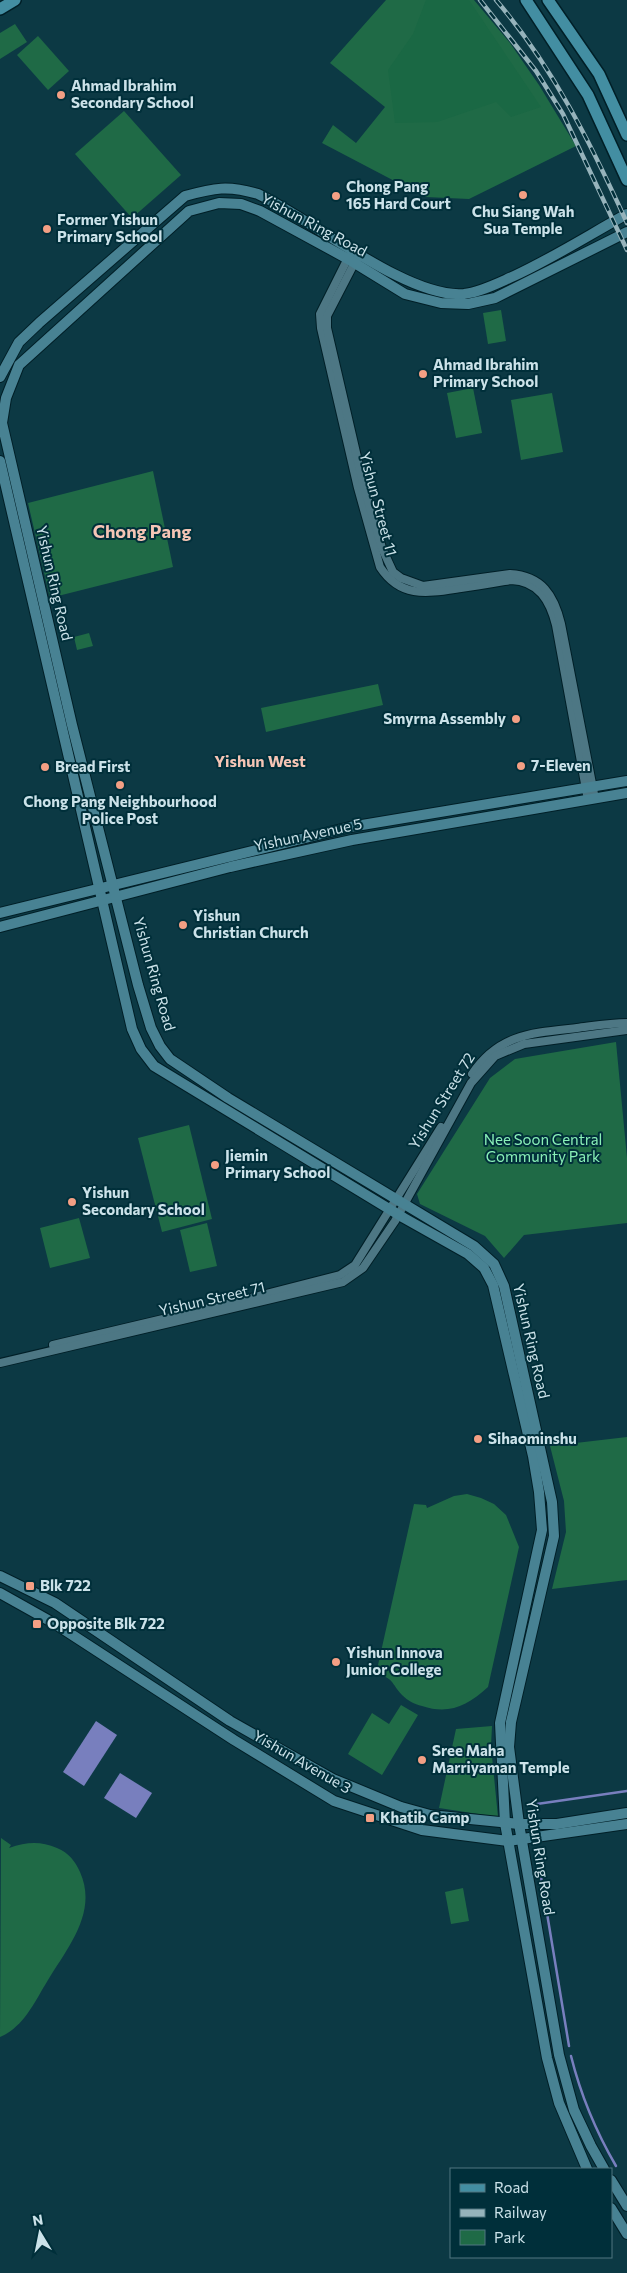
<svg xmlns="http://www.w3.org/2000/svg" width="627" height="2273" viewBox="0 0 627 2273" font-family="Commissioner,sans-serif">
<style>
.green{fill:#1f6a46}
.forest{fill:#1a6844}
.water{fill:#787fbe}
.lines{fill:none;stroke-linecap:round;stroke-linejoin:round}
.stream{stroke:#787fbe;stroke-width:2.5}
.street-casing{stroke:#001f27;stroke-width:10}
.secondary-casing{stroke:#001f27;stroke-width:12}
.primary-casing{stroke:#001f27;stroke-width:14}
.street{stroke:#4d7784;stroke-width:8}
.secondary{stroke:#488293;stroke-width:10}
.primary{stroke:#438ea2;stroke-width:11}
.rail-casing{stroke:#96b3bb;stroke-width:4.5}
.rail{stroke:#002f3a;stroke-width:2.5;stroke-dasharray:8;stroke-linecap:butt}
.poi-dot{fill:#f39f84;stroke:#002f3a;stroke-width:2}
.labels{text-anchor:middle;stroke-width:4;stroke-linejoin:round;paint-order:stroke}
.poi-label{font-size:15px;font-weight:bold;fill:#cbe2e9;stroke:#002f3a;text-anchor:start}
.street-label{font-size:15px;fill:#cbe2e9;stroke:#002f3a}
.park-label{font-size:15px;fill:#89f0b7;stroke:#002f3a}
.neighbourhood-label{font-size:16px;font-weight:bold;fill:#f5c5b5;stroke:#002f3a}
.quarter-label{font-size:18px;font-weight:bold;fill:#f5c5b5;stroke:#002f3a}
</style>
<rect width="100%" height="100%" fill="#0c3944"/>
<g class="green">
<polygon points="386,0 474,0 510,43 539,85 576,146 469,199 425,197 322,143 333,125 356,143 385,107 330,63"/>
<polygon points="15,24 27,42 0,59 0,33"/>
<polygon points="38,36 69,71 48,90 17,55"/>
<polygon points="124,111 181,175 132,218 75,154"/>
<polygon points="501,310 506,341 488,344 483,313"/>
<polygon points="473,388 482,433 456,438 447,393"/>
<polygon points="552,393 563,452 521,460 511,400"/>
<polygon points="153,471 173,567 50,598 28,503"/>
<polygon points="89,633 93,646 77,650 74,637"/>
<polygon points="378,684 383,705 266,732 261,708"/>
<polygon points="616,1042 627,1158 627,1223 524,1235 504,1258 485,1236 420,1204 417,1194 490,1078 515,1059"/>
<polygon points="189,1125 212,1219 162,1232 138,1138"/>
<polygon points="79,1218 90,1258 50,1268 40,1228"/>
<polygon points="207,1223 217,1266 190,1272 180,1230"/>
<polygon points="627,1437 627,1580 552,1589 566,1532 564,1501 550,1446"/>
<path d="M467 1494 481 1498 494 1504 506 1515 519 1547 488 1687C467 1706 449 1715 422 1706 414 1704 408 1701 402 1695 391 1683 394 1678 376 1674L414 1504 426 1505 427 1508 454 1496Z"/>
<polygon points="401,1705 418,1715 382,1775 348,1754 372,1713 389,1724"/>
<polygon points="492,1726 491,1746 498,1817 439,1808 456,1729"/>
<path d="M1 1838 11 1845 9 1848C27 1842 40 1841 57 1848 69 1853 75 1861 80 1872 98 1912 68 1947 48 1980 35 2001 24 2027 0 2037Z"/>
<polygon points="463,1888 469,1921 451,1924 445,1892"/>
</g>
<polygon class="forest" points="426,0 469,0 541,107 511,117 496,102 437,122 395,123 388,70 413,34"/>
<g class="water">
<polygon points="96,1721 117,1735 84,1786 63,1772"/>
<polygon points="120,1773 152,1793 136,1818 104,1798"/>
</g>
<g class="lines">
<g class="stream">
<polyline points="530,1805 627,1791"/>
<polyline points="537,1853 569,2046"/>
<path d="M571 2056C581 2096 595 2130 616 2166"/>
</g>
<g class="street-casing">
<g id="street">
<path d="M349 256 320 314 321 328 358 488 380 567C401 599 428 593 461 588 478 586 494 583 511 580 539 581 550 601 556 625L588 800"/>
<path d="M356 260 327 316V328L364 487 382 548 393 572 401 578 423 586 510 574C542 576 554 595 561 624L595 799"/>
<path d="M472 1074C499 1034 532 1033 577 1028 593 1026 610 1023 627 1023"/>
<polyline points="53,1345 235,1302 340,1275 355,1265 441,1127"/>
<polyline points="0,1363 343,1282 363,1268 395,1221 471,1083 495,1056 524,1044 627,1030"/>
</g>
</g>
<g class="secondary-casing">
<g id="secondary">
<path d="M0 377 19 342 39 323 185 196C214 188 228 185 258 194 311 219 408 299 464 294 481 292 498 283 514 276 553 258 589 235 627 214"/>
<polyline points="0,461 132,1029 141,1049 154,1066 404,1218 468,1254 484,1268 493,1285 533,1456 539,1492 542,1530 500,1723 505,1823 547,2058 559,2103 587,2169"/>
<polyline points="0,913 350,827 627,781"/>
<polyline points="0,927 230,867 352,840 627,793"/>
<polyline points="0,1576 55,1603 230,1721 333,1779 401,1807 430,1815 519,1824 557,1824 627,1813"/>
<polyline points="0,1593 57,1625 234,1740 334,1801 422,1830 508,1841 627,1824"/>
<polyline points="604,2169 591,2146 574,2110 559,2055 519,1824 509,1747 511,1722 554,1536 552,1502 504,1286 494,1264 474,1246 228,1098 170,1059 160,1046 151,1028 138,985 72,725 2,423 6,398 19,365 189,211 219,203 241,204 260,211 348,259 405,294 441,303 468,304 495,298 627,232"/>
<polyline points="611,2180 627,2206"/>
<polyline points="611,2208 627,2234"/>
</g>
</g>
<g class="primary-casing">
<g id="primary">
<polyline points="526,0 588,95 627,180"/>
<polyline points="548,0 599,74 627,135"/>
<polyline points="0,9 15,0"/>
</g>
</g>
<use href="#street" class="street"/>
<use href="#secondary" class="secondary"/>
<use href="#primary" class="primary"/>
<g class="rail-casing">
<g id="rail">
<polyline points="480,0 536,71 563,114 627,250"/>
<path d="M496 0C553 67 591 144 627 223"/>
</g>
</g>
<use href="#rail" class="rail"/>
</g>
<g class="poi-dot">
<circle cx="61" cy="95" r="5"/>
<circle cx="523" cy="195" r="5"/>
<circle cx="336" cy="196" r="5"/>
<circle cx="47" cy="229" r="5"/>
<circle cx="423" cy="374" r="5"/>
<circle cx="516" cy="719" r="5"/>
<circle cx="521" cy="766" r="5"/>
<circle cx="45" cy="767" r="5"/>
<circle cx="120" cy="785" r="5"/>
<circle cx="183" cy="925" r="5"/>
<circle cx="215" cy="1165" r="5"/>
<circle cx="72" cy="1202" r="5"/>
<circle cx="478" cy="1439" r="5"/>
<rect x="25" y="1581" width="10" height="10" rx="2.5"/>
<rect x="32" y="1619" width="10" height="10" rx="2.5"/>
<circle cx="336" cy="1662" r="5"/>
<circle cx="422" cy="1760" r="5"/>
<rect x="365" y="1813" width="10" height="10" rx="2.5"/>
</g>
<g class="labels">
<g class="poi-label">
<text x="71" y="91">Ahmad Ibrahim<tspan x="71" dy="17">Secondary School</tspan></text>
<text x="346" y="192">Chong Pang<tspan x="346" dy="17">165 Hard Court</tspan></text>
<text x="523" y="217" text-anchor="middle">Chu Siang Wah<tspan x="523" dy="17">Sua Temple</tspan></text>
<text x="57" y="225">Former Yishun<tspan x="57" dy="17">Primary School</tspan></text>
<text x="433" y="370">Ahmad Ibrahim<tspan x="433" dy="17">Primary School</tspan></text>
<text x="506" y="724" text-anchor="end">Smyrna Assembly</text>
<text x="531" y="771">7-Eleven</text>
<text x="55" y="772">Bread First</text>
<text x="120" y="807" text-anchor="middle">Chong Pang Neighbourhood<tspan x="120" dy="17">Police Post</tspan></text>
<text x="193" y="921">Yishun<tspan x="193" dy="17">Christian Church</tspan></text>
<text x="225" y="1161">Jiemin<tspan x="225" dy="17">Primary School</tspan></text>
<text x="82" y="1198">Yishun<tspan x="82" dy="17">Secondary School</tspan></text>
<text x="488" y="1444">Sihaominshu</text>
<text x="40" y="1591">Blk 722</text>
<text x="47" y="1629">Opposite Blk 722</text>
<text x="346" y="1658">Yishun Innova<tspan x="346" dy="17">Junior College</tspan></text>
<text x="432" y="1756">Sree Maha<tspan x="432" dy="17">Marriyaman Temple</tspan></text>
<text x="380" y="1823">Khatib Camp</text>
</g>
<g class="street-label">
<text transform="translate(314 225) rotate(28)" y="5">Yishun Ring Road</text>
<text transform="translate(378 504) rotate(75)" y="5">Yishun Street 11</text>
<text transform="translate(54 583) rotate(77)" y="5">Yishun Ring Road</text>
<text transform="translate(308 835) rotate(-12)" y="5">Yishun Avenue 5</text>
<text transform="translate(154 974) rotate(74)" y="5">Yishun Ring Road</text>
<text transform="translate(442 1101) rotate(-58)" y="5">Yishun Street 72</text>
<text transform="translate(212 1299) rotate(-13)" y="5">Yishun Street 71</text>
<text transform="translate(531 1341) rotate(77)" y="5">Yishun Ring Road</text>
<text transform="translate(302 1762) rotate(30)" y="5">Yishun Avenue 3</text>
<text transform="translate(540 1857) rotate(81)" y="5">Yishun Ring Road</text>
</g>
<g class="park-label">
<text x="543" y="1145">Nee Soon Central<tspan x="543" dy="17">Community Park</tspan></text>
</g>
<g class="neighbourhood-label">
<text x="260" y="767">Yishun West</text>
</g>
<g class="quarter-label">
<text x="142" y="538">Chong Pang</text>
</g>
</g>
<rect x="450" y="2168" width="162" height="90" fill="#002f3a" stroke="#517780"/>
<rect x="460" y="2184" width="25" height="8" fill="#438ea2" stroke="#517780"/>
<text x="494" y="2193" font-size="15" fill="#cbe2e9">Road</text>
<rect x="460" y="2209" width="25" height="8" fill="#96b3bb" stroke="#517780"/>
<text x="494" y="2218" font-size="15" fill="#cbe2e9">Railway</text>
<rect x="460" y="2230" width="25" height="15" fill="#1f6a46" stroke="#517780"/>
<text x="494" y="2243" font-size="15" fill="#cbe2e9">Park</text>
<g transform="translate(40 2233) rotate(350)" stroke="#002f3a" stroke-width="4" paint-order="stroke">
<path d="M0-4L9 19L0 12L-9 19Z" fill="#cbe2e9"/>
<text y="-8" font-size="14" font-weight="bold" text-anchor="middle" fill="#cbe2e9">N</text>
</g>
</svg>
